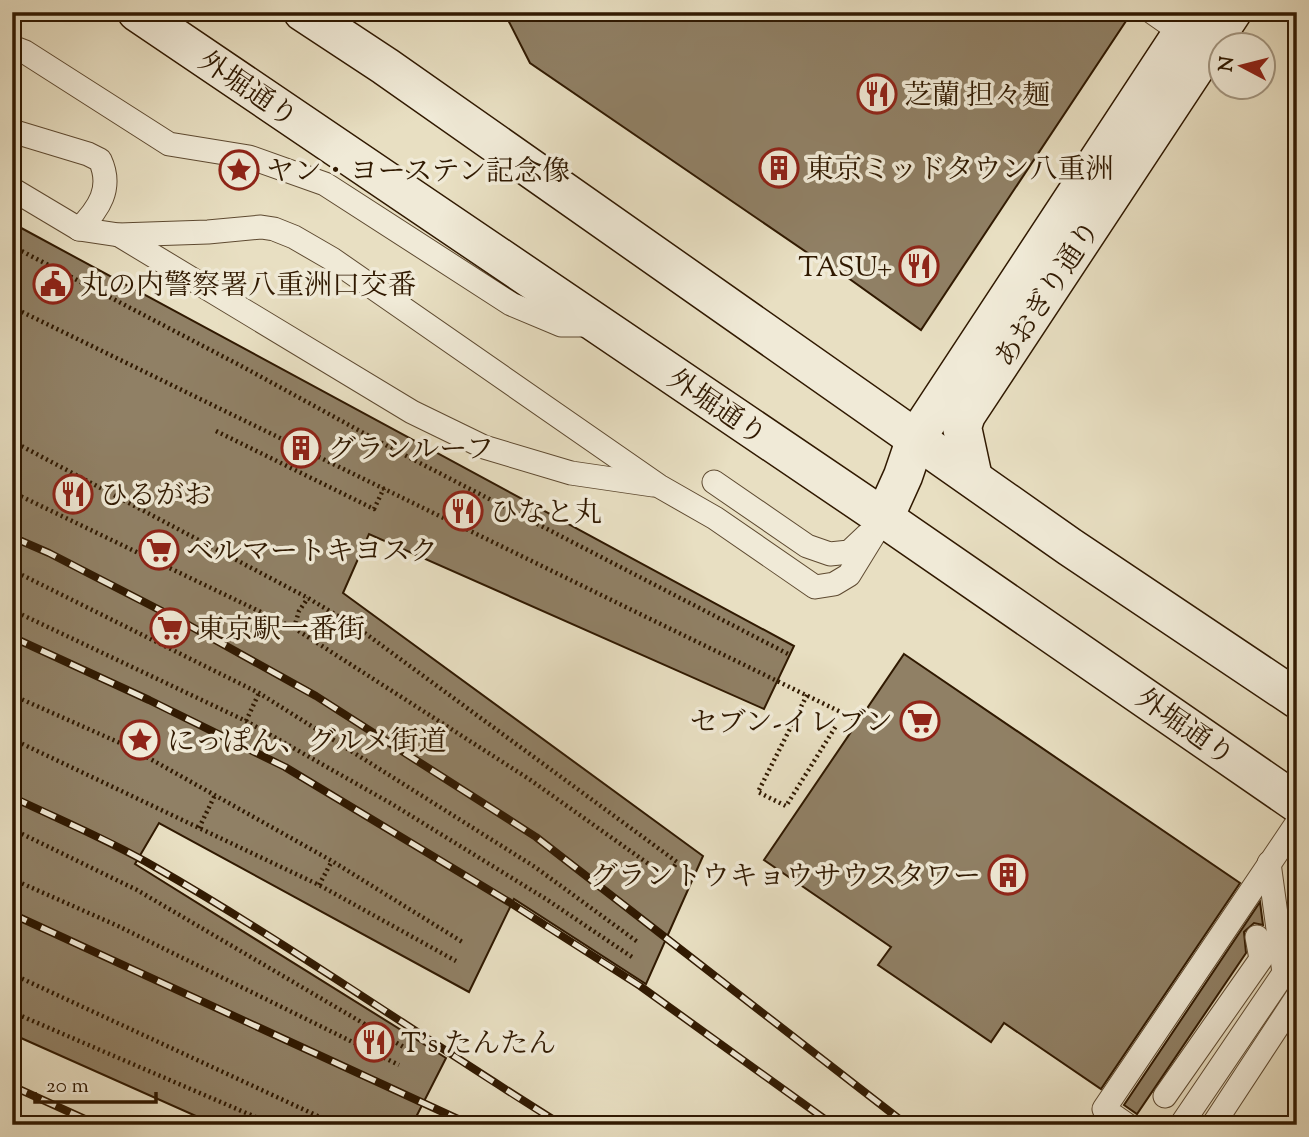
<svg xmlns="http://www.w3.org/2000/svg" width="1309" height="1137" viewBox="0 0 1309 1137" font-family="'Sorts Mill Goudy','Noto Serif JP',serif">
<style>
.building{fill:#908065;stroke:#301901;stroke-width:2}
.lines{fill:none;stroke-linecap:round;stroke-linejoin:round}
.lane-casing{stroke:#5e4a31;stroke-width:25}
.secondary-casing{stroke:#301901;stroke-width:41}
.path{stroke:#301901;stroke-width:4.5;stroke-dasharray:2 3.5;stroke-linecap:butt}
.lane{stroke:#f0ead7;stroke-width:23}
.secondary{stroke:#f0ead7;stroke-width:38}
.rail-casing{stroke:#301901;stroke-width:8}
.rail{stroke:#f0ead7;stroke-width:5;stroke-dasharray:16;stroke-linecap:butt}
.path-bridge{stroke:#301901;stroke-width:4.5;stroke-dasharray:2 3.5;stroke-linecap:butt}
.labels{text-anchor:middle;stroke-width:7;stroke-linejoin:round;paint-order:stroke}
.street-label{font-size:28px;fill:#301901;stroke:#f0ead7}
.poi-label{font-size:28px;fill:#301901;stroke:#f0ead7;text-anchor:start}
</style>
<rect width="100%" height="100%" fill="#e8dfc2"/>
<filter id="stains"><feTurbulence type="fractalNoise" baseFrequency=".00286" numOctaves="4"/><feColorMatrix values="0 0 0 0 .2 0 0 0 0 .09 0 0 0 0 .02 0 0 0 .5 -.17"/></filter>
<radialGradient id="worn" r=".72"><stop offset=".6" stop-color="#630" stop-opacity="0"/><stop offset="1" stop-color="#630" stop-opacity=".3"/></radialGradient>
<g class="building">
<polygon points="504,12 1132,12 921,330 816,255 815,258 530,63"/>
<polygon points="12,223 794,646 764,709 369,534 343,593 703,856 646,984 514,899 469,992 159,823 135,864 446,1058 412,1125 216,1125 12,1034"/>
<polygon points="904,654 1240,883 1101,1089 1004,1023 991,1042 878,965 891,947 764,860"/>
<polygon points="1260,902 1263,925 1254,923 1244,932 1246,953 1137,1114 1124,1105"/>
</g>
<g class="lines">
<g class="lane-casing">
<g id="lane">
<polyline points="1152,12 1182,33"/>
<polyline points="12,47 25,52 169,144 249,157 325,184 511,304 561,325 595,325"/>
<path d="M12 131 88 154 100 160C113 188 99 209 79 229"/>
<polyline points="12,189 79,229 119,235 208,232 261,227 274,229 294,237 332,259 659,486 715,518 815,587 834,584 849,575 884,518"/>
<polyline points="119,235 412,412 484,447 571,473 653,485"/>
<polyline points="714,482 807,546 830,554 849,552 867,535"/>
<polyline points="1165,1096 1261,959 1257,937"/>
<polyline points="1127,1125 1104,1109 1297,823"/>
<polyline points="1181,1125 1284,973 1269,863"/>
<polyline points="1213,1125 1297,997"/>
</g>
</g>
<g class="secondary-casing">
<g id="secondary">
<polyline points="137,12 884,518 1297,803"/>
<polyline points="303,12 385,66 1070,547 1297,699"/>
<polyline points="973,478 962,427 966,415 1232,12"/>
<polyline points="884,518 903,476 916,438 1196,12"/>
</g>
</g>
<g class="path">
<polyline points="12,246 245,368 391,448 790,655"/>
<polyline points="216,431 374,509 384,488"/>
<polyline points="12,441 308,598 358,628 677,862 667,877 529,779 294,628 12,492"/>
<polyline points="12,570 259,693 535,867 639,943"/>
<polyline points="12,610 246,721 392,804 546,899 632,957"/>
<polyline points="294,628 299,611 308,598"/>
<polyline points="12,695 129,747 332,861 464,943"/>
<polyline points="807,695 758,792 786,806 836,726"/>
<polyline points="246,721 259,693"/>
<polyline points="12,739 319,885 456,961"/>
<polyline points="199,828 215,795"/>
<polyline points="12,829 137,890 407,1049"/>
<polyline points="12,879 118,926 399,1065"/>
<polyline points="319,885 332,861"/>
<polyline points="12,974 337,1125"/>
<polyline points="12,1012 274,1125"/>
<polyline points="12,1114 34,1125"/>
</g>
<use href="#lane" class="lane"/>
<use href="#secondary" class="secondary"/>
<g class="rail-casing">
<g id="rail">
<polyline points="12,537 49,553 183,622 316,696 536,837 907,1125"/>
<polyline points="12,637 149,700 285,767 509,902 640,986 833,1125"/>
<path d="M12 797C60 820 109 840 155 867 294 947 425 1040 562 1125"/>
<polyline points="12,914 471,1125"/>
<polyline points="12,1086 98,1125"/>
</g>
</g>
<use href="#rail" class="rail"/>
<polyline class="path-bridge" points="12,307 859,721"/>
</g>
<defs>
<g id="restaurant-ring" transform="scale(2.0125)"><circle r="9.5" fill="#f0ead7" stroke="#8f2418" stroke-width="1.5"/><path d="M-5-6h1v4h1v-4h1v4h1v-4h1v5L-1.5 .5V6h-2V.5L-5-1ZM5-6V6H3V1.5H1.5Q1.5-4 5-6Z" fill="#8f2418"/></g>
<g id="building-ring" transform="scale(2.0125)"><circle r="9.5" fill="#f0ead7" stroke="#8f2418" stroke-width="1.5"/><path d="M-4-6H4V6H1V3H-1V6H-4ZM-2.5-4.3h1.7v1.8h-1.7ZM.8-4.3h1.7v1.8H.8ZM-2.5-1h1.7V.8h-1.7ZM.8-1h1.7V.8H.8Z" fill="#8f2418"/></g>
<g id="sight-ring" transform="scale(2.0125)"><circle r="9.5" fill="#f0ead7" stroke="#8f2418" stroke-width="1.5"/><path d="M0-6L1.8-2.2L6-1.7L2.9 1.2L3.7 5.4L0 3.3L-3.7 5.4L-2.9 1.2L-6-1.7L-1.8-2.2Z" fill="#8f2418"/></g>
<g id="civic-ring" transform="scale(2.0125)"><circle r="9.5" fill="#f0ead7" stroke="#8f2418" stroke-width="1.5"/><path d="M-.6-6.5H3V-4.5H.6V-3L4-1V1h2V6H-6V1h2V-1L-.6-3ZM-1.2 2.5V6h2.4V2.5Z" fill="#8f2418"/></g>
<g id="supermarket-ring" transform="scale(2.0125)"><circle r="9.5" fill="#f0ead7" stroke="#8f2418" stroke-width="1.5"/><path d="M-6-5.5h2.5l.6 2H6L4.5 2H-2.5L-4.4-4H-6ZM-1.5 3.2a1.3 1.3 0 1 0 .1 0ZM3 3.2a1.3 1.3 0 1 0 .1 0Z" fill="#8f2418"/></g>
</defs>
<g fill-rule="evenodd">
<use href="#restaurant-ring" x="877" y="94"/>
<use href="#building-ring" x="779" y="168"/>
<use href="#sight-ring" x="239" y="170"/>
<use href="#restaurant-ring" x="919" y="266"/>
<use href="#civic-ring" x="53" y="284"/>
<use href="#building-ring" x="301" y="448"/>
<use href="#restaurant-ring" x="73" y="494"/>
<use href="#restaurant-ring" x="463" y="511"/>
<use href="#supermarket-ring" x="159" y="550"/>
<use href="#supermarket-ring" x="170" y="628"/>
<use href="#supermarket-ring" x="920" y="721"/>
<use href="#sight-ring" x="140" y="740"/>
<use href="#building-ring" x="1008" y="875"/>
<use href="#restaurant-ring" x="374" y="1042"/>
</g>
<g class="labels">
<g class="street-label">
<text transform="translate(249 88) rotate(34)" y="10">外堀通り</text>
<text transform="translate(1046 293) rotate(-57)" y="10">あおぎり通り</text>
<text transform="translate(718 406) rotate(34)" y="10">外堀通り</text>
<text transform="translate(1186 726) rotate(35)" y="10">外堀通り</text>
</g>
<g class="poi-label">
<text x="904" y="104">芝蘭 担々麺</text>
<text x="806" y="178">東京ミッドタウン八重洲</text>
<text x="266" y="180">ヤン・ヨーステン記念像</text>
<text x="892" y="276" text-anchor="end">TASU+</text>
<text x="80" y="294">丸の内警察署八重洲口交番</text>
<text x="328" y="458">グランルーフ</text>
<text x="100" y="504">ひるがお</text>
<text x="490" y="521">ひなと丸</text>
<text x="186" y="560">ベルマートキヨスク</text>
<text x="197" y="638">東京駅一番街</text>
<text x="893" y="731" text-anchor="end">セブン-イレブン</text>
<text x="167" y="750">にっぽん、グルメ街道</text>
<text x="981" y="885" text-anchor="end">グラントウキョウサウスタワー</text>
<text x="401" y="1052">T's たんたん</text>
</g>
</g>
<rect width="1309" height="1137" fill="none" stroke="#e8dfc2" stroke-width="42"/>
<rect x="14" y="14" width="1281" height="1109" fill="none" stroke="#301901" stroke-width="3.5"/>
<rect x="21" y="21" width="1267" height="1095" fill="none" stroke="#301901" stroke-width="2"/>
<g transform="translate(1242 66) rotate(277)"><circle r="33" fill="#f0ead7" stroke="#a39681" stroke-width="2"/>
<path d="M0-5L12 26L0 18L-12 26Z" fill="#8f2418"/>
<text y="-10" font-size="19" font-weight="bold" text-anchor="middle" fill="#301901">N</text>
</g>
<path d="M35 1092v10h121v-10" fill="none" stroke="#301901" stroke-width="3.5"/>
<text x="46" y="1092" font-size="21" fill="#301901" stroke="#f0ead7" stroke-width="5" paint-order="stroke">20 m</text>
<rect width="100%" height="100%" filter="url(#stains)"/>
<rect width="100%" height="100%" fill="url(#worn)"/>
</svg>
